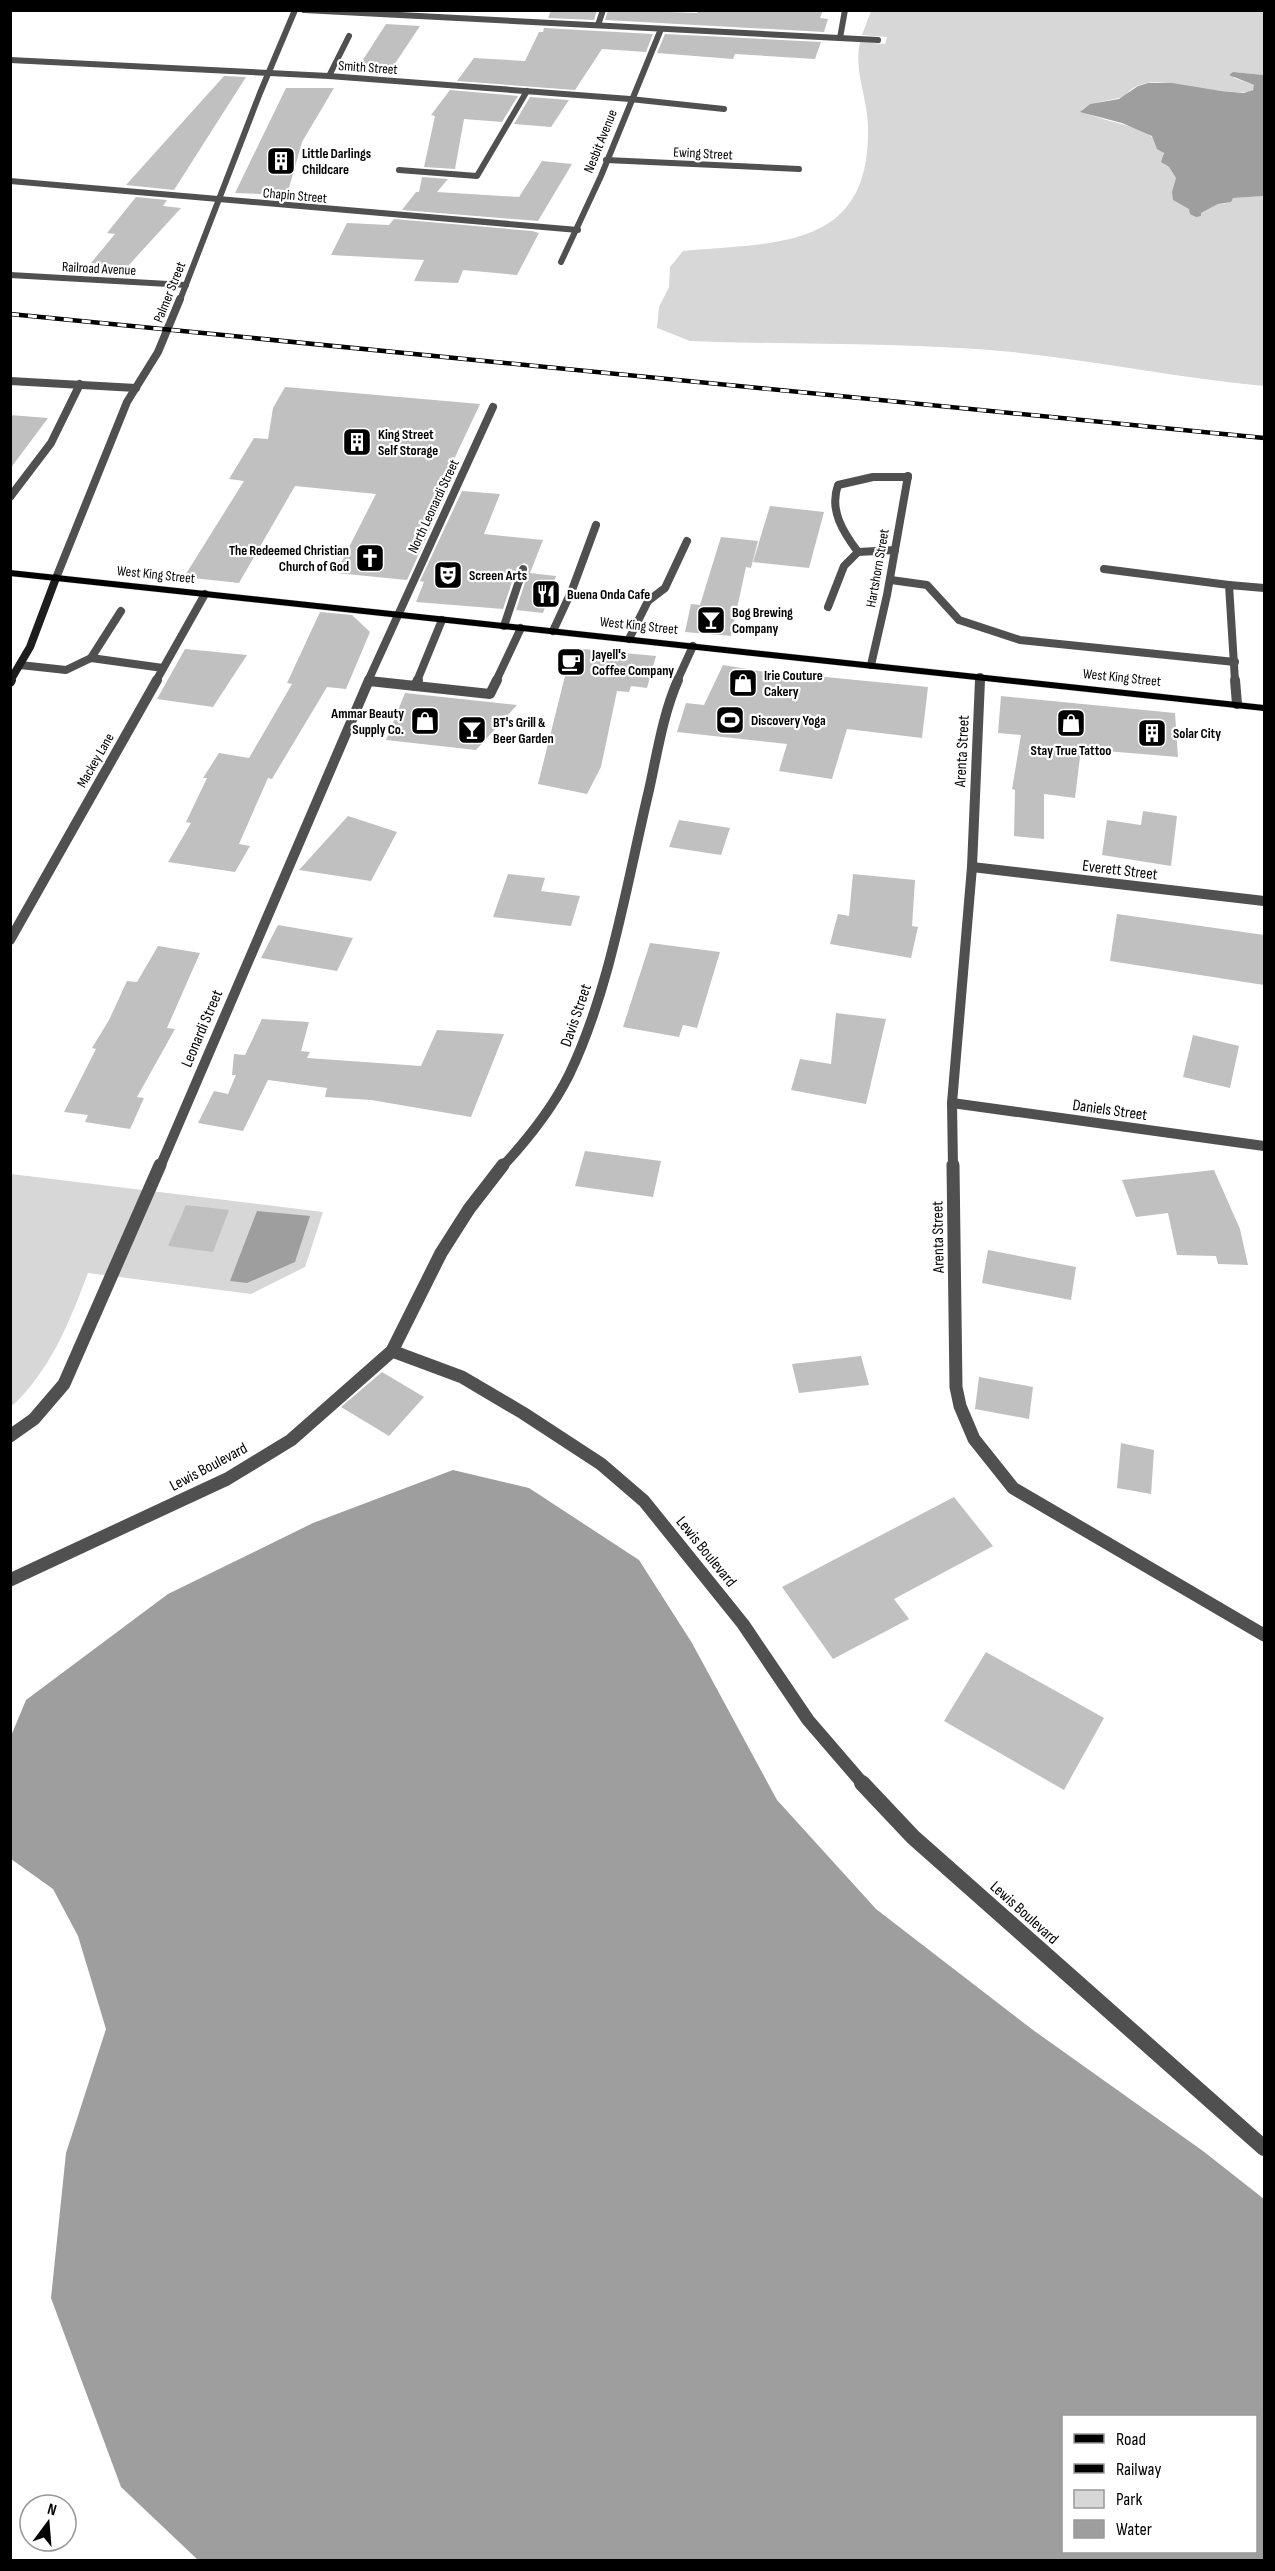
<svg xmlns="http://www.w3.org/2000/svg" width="1275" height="2571" viewBox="0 0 1275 2571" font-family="'Sofia Sans Condensed',sans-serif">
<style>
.green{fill:#d7d7d7}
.water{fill:#9e9e9e;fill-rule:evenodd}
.building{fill:#c0c0c0}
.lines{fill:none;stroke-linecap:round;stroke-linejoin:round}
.primary-casing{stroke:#dbdbdb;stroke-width:1}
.service-far2{stroke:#505050;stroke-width:6}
.service-far1{stroke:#505050;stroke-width:8}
.service{stroke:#505050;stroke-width:10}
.minor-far4{stroke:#505050;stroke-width:6}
.minor-far3{stroke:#505050;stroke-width:8}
.minor-far2{stroke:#505050;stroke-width:10}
.minor-far1{stroke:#505050;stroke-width:13}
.minor{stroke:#505050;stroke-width:16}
.tertiary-far1{stroke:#505050;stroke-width:6}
.tertiary{stroke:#505050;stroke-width:8}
.secondary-far1{stroke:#1d1d1d;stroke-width:8}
.secondary{stroke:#1d1d1d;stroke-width:10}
.primary{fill:#000;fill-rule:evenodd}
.rail-casing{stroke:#000;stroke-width:4.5}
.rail{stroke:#fff;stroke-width:3;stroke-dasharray:9;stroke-linecap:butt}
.labels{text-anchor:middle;stroke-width:4.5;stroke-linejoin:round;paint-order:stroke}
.far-street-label{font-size:14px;fill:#000;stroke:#fff}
.far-poi-label{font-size:14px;font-weight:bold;fill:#000;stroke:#fff;text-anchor:start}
.street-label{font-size:16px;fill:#000;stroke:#fff}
</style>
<rect width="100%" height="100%" fill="#fff"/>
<g class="green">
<path d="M871 11H1264V75L1233 72 1234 78 1254 85 1255 87 1250 92C1232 93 1212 90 1194 88 1170 84 1141 74 1124 97L1090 104 1082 110C1103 125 1155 123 1163 152 1164 155 1164 161 1165 165L1169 167 1176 178 1173 200 1201 213 1218 204 1227 203 1233 198 1264 196V386C1180 378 1097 361 1012 352 905 342 798 345 690 341L657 328 659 307 669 287 670 267 683 251C776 242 870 251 868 128 868 100 855 75 859 47L860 42 885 44 887 37 862 35Z"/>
<path d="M11 1174 323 1212 305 1267 251 1294 88 1273C69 1323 51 1370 11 1407Z"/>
</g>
<g class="water">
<polygon points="1233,72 1264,75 1264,196 1233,198 1231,202 1218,204 1201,213 1201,216 1196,217 1190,214 1189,209 1173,200 1172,192 1176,178 1169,167 1161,162 1164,153 1157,149 1152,136 1122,123 1080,112 1090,104 1119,99 1138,86 1148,83 1172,83 1221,91 1244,93 1253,90 1254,85 1229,75"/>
<polygon points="257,1211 310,1216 295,1262 247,1283 230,1281"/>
<path d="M453 1470 529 1488 639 1560 692 1643 777 1800 876 1909 1033 2030 1203 2151 1264 2199V2560H198L121 2487 51 2298 66 2153 106 2029 78 1936 53 1889 11 1859V1736L26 1700 168 1594 313 1523ZM1064 2416H1256V2552H1064Z"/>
</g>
<g class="building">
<polygon points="551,10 597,10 594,20 548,18"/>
<polygon points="608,10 697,13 697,10 823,10 820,18 828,19 824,32 605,20"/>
<polygon points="386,24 420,26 392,68 359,66"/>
<polygon points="544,28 653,34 646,52 602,49 575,90 457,81 474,58 525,61 539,32 543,32"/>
<polygon points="665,34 821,42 815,59 735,54 733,59 657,53"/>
<polygon points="224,76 246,77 174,190 126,185"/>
<polygon points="286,88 334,88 302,142 287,195 235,193"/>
<polygon points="450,90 518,96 502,122 464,119 455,169 424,167 435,116 431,115"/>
<polygon points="530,97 569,100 551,127 514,124"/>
<polygon points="542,161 572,164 538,221 402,210 416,192 419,192 422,177 448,179 437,192 519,197"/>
<polygon points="136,197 167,200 163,206 181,208 128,266 91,263 115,234 107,233"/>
<polygon points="394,219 532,231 539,233 517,275 463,270 458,283 414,281 424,260 331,255 347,223 389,225"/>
<polygon points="285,387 480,404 440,489 448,490 407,580 336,573 376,494 295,486 239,583 184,577 244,481 229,479 254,438 268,439 273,408"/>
<polygon points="10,415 48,418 10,469"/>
<polygon points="462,491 500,494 484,534 543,540 530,573 556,576 543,613 516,610 529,570 528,565 524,563 517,567 503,609 416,602 424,582 420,581"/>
<polygon points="770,506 824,512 809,568 753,562"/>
<polygon points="721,537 758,541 751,568 746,567 731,636 685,632 691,604 700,605"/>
<polygon points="320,612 352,615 370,632 346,689 327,687 272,779 268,778 239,844 250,846 235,872 168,862 191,823 186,822 207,778 203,778 219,753 249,758 292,684 287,683"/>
<polygon points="572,648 656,656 647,688 631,686 629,692 617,691 601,767 587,794 538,784"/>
<polygon points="185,649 247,655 213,707 157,699"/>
<polygon points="723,665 814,680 815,676 928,687 922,738 847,729 832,779 779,771 787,744 677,732 686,703 704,705"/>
<polygon points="405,693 517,705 476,750 386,740"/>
<polygon points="1001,696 1175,713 1178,757 1081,749 1075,798 1044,794 1044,839 1014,836 1015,790 1012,789 1021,735 998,733"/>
<polygon points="1143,811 1177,816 1171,866 1102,855 1107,820 1141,825"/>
<polygon points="348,816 397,832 371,881 299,870"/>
<polygon points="679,820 730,828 721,855 669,847"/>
<polygon points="508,874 545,878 541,891 580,896 571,926 493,917"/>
<polygon points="853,874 915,880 912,926 918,927 911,958 830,944 838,914 849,916"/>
<polygon points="1117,914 1264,935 1264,985 1110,961"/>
<polygon points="278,925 353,938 337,971 261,958"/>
<polygon points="650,943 720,952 697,1028 683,1025 679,1037 623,1027"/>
<polygon points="158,946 200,953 167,1028 175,1029 137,1097 144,1098 130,1129 85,1122 88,1115 64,1112 96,1049 92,1048 109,1020 127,981 137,982"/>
<polygon points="836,1013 886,1019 866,1104 791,1090 800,1059 831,1064"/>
<polygon points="262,1019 309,1022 301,1051 310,1052 307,1058 421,1066 437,1030 504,1034 471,1117 371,1100 325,1097 327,1088 268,1080 243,1131 198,1123 214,1091 228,1094 236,1075 232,1075 234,1054 245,1055"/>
<polygon points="1193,1035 1239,1046 1230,1088 1183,1077"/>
<polygon points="585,1151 661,1161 653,1197 575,1186"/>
<polygon points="1214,1170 1240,1229 1248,1265 1218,1264 1216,1256 1177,1255 1168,1213 1136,1217 1122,1180"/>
<polygon points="186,1205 229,1210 213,1252 168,1246"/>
<polygon points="988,1250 1076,1267 1071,1300 982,1283"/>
<polygon points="861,1356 869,1385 799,1393 792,1364"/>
<polygon points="382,1372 424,1397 389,1436 341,1407"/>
<polygon points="979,1377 1033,1387 1029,1419 975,1409"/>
<polygon points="1121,1443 1154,1450 1151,1494 1117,1488"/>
<polygon points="954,1497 993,1546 894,1599 909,1619 833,1659 782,1587"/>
<polygon points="986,1652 1104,1718 1064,1790 944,1721"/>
</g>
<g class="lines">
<g class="primary-casing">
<polygon id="primary" points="10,570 1264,705 1264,711 10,576"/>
</g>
<g class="service-far2">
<polyline points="329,76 349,36"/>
<polyline points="399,170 477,176 527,91"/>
</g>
<g class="service-far1">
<polyline points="10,381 136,388"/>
<polyline points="10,497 51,443 80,384"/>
<path d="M858 552C843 532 829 510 838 485L873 477H908"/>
<polyline points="1104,569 1229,585 1235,681"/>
<polyline points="891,580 927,585 959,620 1020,640 1235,662"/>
<polyline points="1229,585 1264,588"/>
<polyline points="828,607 844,566 858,552 895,550"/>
<polyline points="504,626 523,569"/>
<polyline points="553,631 572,590 596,525"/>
<polyline points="629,639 648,601 665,588 687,541"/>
<polyline points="91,658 121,611"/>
<polyline points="20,665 66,670 91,658 163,668"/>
<polyline points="369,681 372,681"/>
<polyline points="417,681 442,620"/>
<polyline points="496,681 521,628"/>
</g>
<g class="service">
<polyline points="1235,680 1237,704"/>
<polyline points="369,681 490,694 497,680"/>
<polyline points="415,686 418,680"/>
</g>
<g class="minor-far4">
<polyline points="304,10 878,40"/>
<polyline points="598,25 603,10"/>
<polyline points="840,38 845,10"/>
<polyline points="10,60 329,76 630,99 724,109"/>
<polyline points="606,160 799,169"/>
<polyline points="10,181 578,230"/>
<polyline points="561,262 601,176 661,29"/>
<polyline points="10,275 186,285"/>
</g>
<g class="minor-far3">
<polyline points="871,665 887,595 908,476"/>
<polyline points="156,681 205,594"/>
<polyline points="368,681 493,407"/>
<polyline points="677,681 693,646"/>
<polyline points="980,681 980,677"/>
</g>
<g class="minor-far2">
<polyline points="972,867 1264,901"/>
<polyline points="10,940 157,680"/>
<polyline points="952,1103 1264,1146"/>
<polyline points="160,1167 369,680"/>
<path d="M502 1167C528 1139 552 1109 569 1075 610 990 627 882 649 790 657 754 663 714 678 680"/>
<polyline points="953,1167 952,1103 972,867 980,680"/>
</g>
<g class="minor-far1">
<polyline points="953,1165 956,1387 960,1406 974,1439 1013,1488 1264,1635"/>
<polyline points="392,1351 462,1377 523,1413 601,1464 644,1501 743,1624 808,1720 864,1785"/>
<polyline points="10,1436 34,1419 64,1384 160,1165"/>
<polyline points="10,1580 227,1479 291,1440 392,1351 441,1253 469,1209 503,1165"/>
</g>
<polyline class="minor" points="862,1783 913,1837 1264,2148"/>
<polyline class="tertiary-far1" points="180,300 260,93 295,10"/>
<polyline class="tertiary" points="56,578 127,402 158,352 180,299"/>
<polyline class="secondary-far1" points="10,681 30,647 56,578"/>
<polyline class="secondary" points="10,682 11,680"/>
<use href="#primary" class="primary"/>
<g class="rail-casing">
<polyline id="rail" points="10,314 1264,438"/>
</g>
<use href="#rail" class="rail"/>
</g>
<defs>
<g id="building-square" transform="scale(1.5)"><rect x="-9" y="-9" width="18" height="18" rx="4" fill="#000" stroke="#fff"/><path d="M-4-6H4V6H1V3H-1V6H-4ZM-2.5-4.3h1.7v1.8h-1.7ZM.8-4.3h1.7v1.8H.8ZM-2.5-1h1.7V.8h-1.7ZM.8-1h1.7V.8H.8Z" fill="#fff"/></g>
<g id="church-square" transform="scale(1.5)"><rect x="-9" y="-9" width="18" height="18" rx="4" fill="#000" stroke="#fff"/><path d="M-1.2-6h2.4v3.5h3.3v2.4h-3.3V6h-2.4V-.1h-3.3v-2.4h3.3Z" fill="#fff"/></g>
<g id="theatre-square" transform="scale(1.5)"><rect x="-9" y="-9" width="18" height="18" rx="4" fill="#000" stroke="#fff"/><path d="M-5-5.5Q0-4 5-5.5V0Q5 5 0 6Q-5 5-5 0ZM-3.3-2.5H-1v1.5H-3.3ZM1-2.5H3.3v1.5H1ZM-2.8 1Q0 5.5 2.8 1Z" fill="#fff"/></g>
<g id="restaurant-square" transform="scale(1.5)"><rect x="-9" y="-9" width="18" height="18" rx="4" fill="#000" stroke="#fff"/><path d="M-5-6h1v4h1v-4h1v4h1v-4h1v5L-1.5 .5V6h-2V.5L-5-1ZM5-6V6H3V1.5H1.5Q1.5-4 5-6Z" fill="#fff"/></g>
<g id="bar-square" transform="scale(1.5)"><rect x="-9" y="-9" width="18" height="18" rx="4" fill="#000" stroke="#fff"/><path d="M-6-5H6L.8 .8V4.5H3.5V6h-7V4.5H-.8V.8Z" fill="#fff"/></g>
<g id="cafe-square" transform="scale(1.5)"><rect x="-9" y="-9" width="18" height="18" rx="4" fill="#000" stroke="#fff"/><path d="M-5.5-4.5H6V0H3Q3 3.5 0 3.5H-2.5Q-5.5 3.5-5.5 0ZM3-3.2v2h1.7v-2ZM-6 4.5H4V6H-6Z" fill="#fff"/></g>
<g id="shop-square" transform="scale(1.5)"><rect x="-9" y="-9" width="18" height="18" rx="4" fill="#000" stroke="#fff"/><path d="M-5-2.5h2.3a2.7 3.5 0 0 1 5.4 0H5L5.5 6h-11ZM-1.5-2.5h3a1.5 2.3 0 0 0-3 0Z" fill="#fff"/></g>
<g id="stadium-square" transform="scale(1.5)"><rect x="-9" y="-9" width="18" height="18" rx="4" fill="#000" stroke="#fff"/><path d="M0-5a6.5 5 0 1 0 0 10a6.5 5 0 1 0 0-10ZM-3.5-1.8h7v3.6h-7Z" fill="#fff"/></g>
</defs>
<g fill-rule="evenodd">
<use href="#building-square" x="281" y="161"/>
<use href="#building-square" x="357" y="442"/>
<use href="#church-square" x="370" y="558"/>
<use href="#theatre-square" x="448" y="575"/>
<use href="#restaurant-square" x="546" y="594"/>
<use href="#bar-square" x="711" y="620"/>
<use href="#cafe-square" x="571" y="662"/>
<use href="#shop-square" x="743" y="683"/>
<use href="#stadium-square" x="730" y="720"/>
<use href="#shop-square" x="425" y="721"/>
<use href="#shop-square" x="1071" y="723"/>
<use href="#bar-square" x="472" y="730"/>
<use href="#building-square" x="1152" y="733"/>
</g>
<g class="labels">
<g class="far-street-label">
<text transform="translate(368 67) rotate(4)" y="5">Smith Street</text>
<text transform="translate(600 141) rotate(-68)" y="5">Nesbit Avenue</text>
<text transform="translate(703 153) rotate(3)" y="5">Ewing Street</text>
<text transform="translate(295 195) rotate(5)" y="5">Chapin Street</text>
<text transform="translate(99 268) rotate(3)" y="5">Railroad Avenue</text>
<text transform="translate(169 292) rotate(-68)" y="5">Palmer Street</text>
<text transform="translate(433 506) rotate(-65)" y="5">North Leonardi Street</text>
<text transform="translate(877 568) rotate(-80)" y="5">Hartshorn Street</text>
<text transform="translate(156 574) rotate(6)" y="5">West King Street</text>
<text transform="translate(639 625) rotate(6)" y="5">West King Street</text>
<text transform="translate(1122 677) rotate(6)" y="5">West King Street</text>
<text transform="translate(95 760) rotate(-60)" y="5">Mackey Lane</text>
</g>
<g class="far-poi-label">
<text x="302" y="158">Little Darlings<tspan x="302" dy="16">Childcare</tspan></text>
<text x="378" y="439">King Street<tspan x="378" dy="16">Self Storage</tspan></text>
<text x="349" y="555" text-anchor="end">The Redeemed Christian<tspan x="349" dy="16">Church of God</tspan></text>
<text x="469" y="580">Screen Arts</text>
<text x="567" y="599">Buena Onda Cafe</text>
<text x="732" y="617">Bog Brewing<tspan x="732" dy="16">Company</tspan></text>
<text x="592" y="659">Jayell's<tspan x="592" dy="16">Coffee Company</tspan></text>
<text x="764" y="680">Irie Couture<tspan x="764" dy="16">Cakery</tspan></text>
<text x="404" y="718" text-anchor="end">Ammar Beauty<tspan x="404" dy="16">Supply Co.</tspan></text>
<text x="751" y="725">Discovery Yoga</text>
<text x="493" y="727">BT's Grill &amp;<tspan x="493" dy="16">Beer Garden</tspan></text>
<text x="1173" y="738">Solar City</text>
<text x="1071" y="755" text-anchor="middle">Stay True Tattoo</text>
</g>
<g class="street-label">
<text transform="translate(961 751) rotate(-87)" y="6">Arenta Street</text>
<text transform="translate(1120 869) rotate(7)" y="6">Everett Street</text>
<text transform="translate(575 1015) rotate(-71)" y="6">Davis Street</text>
<text transform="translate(201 1028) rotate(-67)" y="6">Leonardi Street</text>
<text transform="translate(1110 1109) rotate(8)" y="6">Daniels Street</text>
<text transform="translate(937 1237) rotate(-91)" y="6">Arenta Street</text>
<text transform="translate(208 1466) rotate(-28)" y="6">Lewis Boulevard</text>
<text transform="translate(707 1551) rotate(51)" y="6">Lewis Boulevard</text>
<text transform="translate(1025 1912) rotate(42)" y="6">Lewis Boulevard</text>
</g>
</g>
<rect width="1275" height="2571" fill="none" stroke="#000000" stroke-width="24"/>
<rect x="1062" y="2415" width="195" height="138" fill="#ffffff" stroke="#999999" stroke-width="1.5"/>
<rect x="1074" y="2434" width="30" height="9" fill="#000000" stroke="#999999" stroke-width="1.5"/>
<text x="1116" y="2445" font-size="18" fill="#000000">Road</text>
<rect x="1074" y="2464" width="30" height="9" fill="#000000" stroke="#999999" stroke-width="1.5"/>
<text x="1116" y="2475" font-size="18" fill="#000000">Railway</text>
<rect x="1074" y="2490" width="30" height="18" fill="#d7d7d7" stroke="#999999" stroke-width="1.5"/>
<text x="1116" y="2505" font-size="18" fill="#000000">Park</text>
<rect x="1074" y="2520" width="30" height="18" fill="#9e9e9e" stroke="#999999" stroke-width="1.5"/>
<text x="1116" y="2535" font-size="18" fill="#000000">Water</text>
<g transform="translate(48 2523) rotate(16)"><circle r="28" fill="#ffffff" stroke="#999999" stroke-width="1.5"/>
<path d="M0-4.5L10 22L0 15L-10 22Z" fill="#000000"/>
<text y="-9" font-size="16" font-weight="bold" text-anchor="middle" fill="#000000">N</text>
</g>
</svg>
